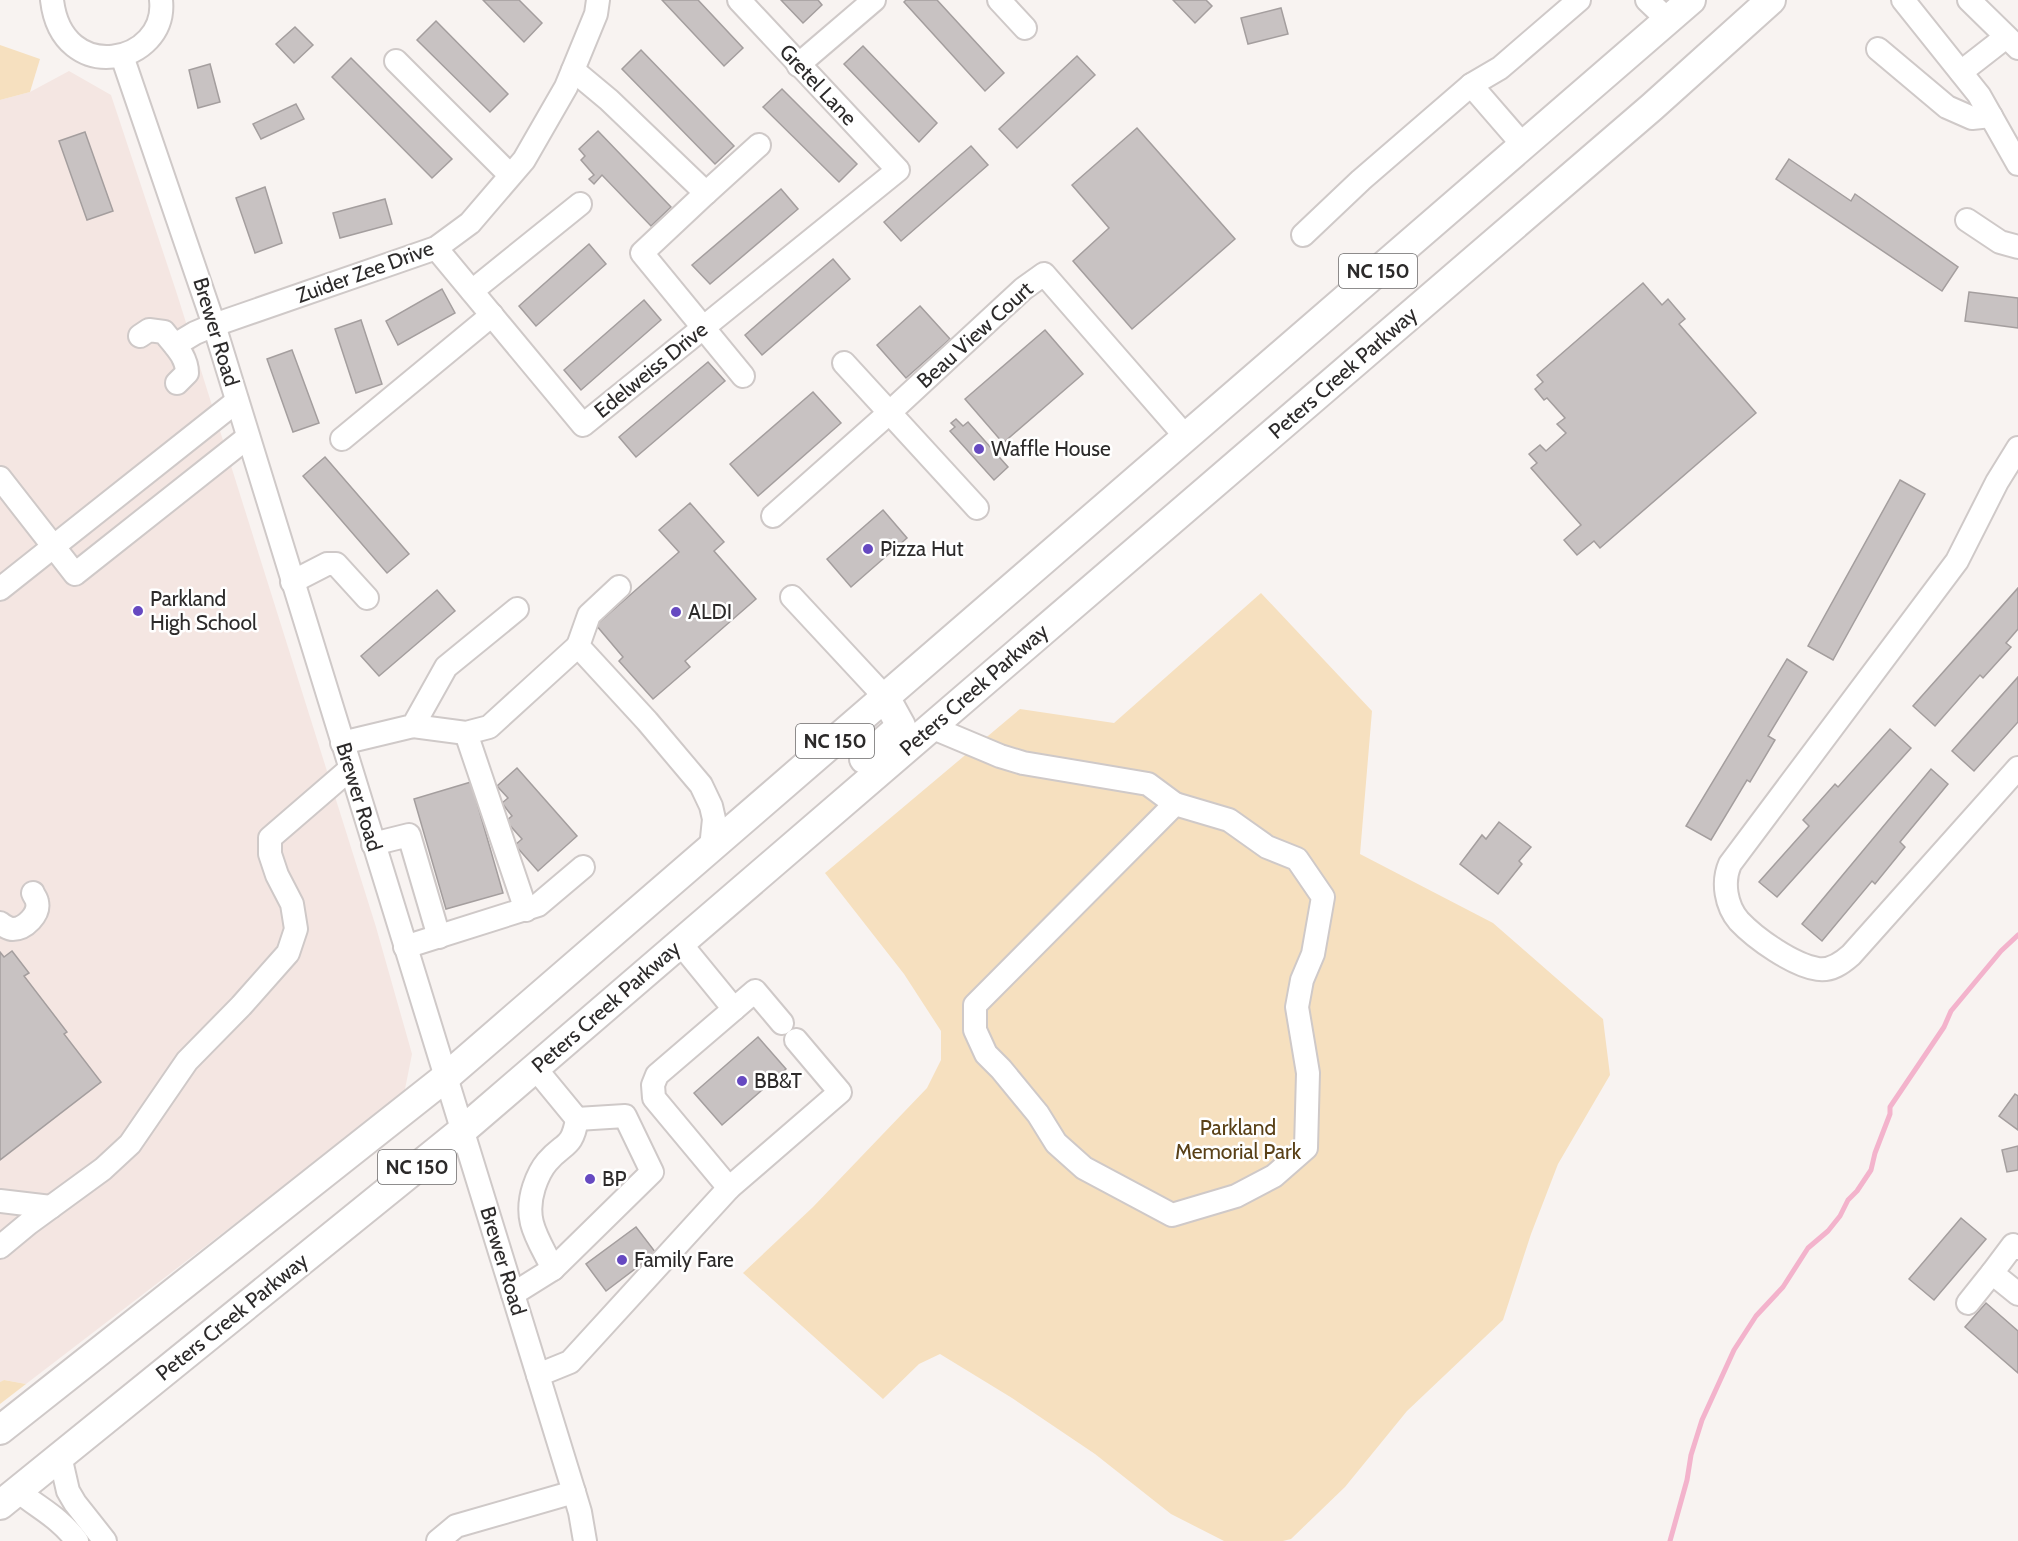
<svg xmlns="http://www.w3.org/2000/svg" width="2018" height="1541" viewBox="0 0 2018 1541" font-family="Cabin,sans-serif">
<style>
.built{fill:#f4e6e2}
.green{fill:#f6e0bf}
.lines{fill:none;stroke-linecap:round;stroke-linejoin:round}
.stream{stroke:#f3b3cc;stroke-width:5}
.building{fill:#c8c2c2;stroke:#a49e9e;stroke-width:1.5}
.minor-casing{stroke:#cfc9c8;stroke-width:26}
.major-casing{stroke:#cfc9c8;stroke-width:32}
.minor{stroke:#fff;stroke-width:22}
.major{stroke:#fff;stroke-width:28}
.poi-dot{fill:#6649c1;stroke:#fff;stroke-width:2}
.labels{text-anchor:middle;stroke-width:5;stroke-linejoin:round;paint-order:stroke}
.shield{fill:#fff;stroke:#6b6a6a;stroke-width:1.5}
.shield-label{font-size:20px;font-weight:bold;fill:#2c2a2a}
.street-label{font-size:21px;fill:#2c2a2a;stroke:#fff}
.poi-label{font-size:21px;fill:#2c2a2a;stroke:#fff;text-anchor:start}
.park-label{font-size:21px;fill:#594016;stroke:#fff}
</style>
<rect width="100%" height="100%" fill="#f8f3f1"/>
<polygon class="built" points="69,71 111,95 177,294 376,927 412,1054 404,1094 26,1384 4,1380 0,1382 0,100 30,92"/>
<g class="green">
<polygon points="0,45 40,59 30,92 0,100"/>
<polygon points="1261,593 1372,711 1360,854 1493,923 1603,1019 1610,1075 1558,1164 1531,1234 1503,1320 1407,1411 1345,1487 1291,1539 1283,1541 1224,1541 1171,1514 1095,1454 1012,1398 940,1354 919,1364 883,1399 743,1273 813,1207 927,1088 941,1060 941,1031 904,974 825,873 1020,709 1114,723"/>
<polygon points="4,1380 26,1384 0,1404 0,1382"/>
</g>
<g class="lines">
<polyline class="stream" points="1670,1541 1687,1480 1691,1455 1702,1420 1734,1350 1756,1316 1783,1287 1808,1248 1828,1231 1840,1216 1848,1200 1857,1191 1871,1170 1875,1153 1890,1114 1890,1107 1944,1027 1951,1011 2001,951 2018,935"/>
</g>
<g class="building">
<polygon points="483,0 519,0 542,23 524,42"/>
<polygon points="662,0 698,0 743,48 724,66"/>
<polygon points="781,0 818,0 822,5 803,23"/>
<polygon points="906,0 937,0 1004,73 985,91 904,2"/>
<polygon points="1173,0 1206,0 1212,6 1195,23"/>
<polygon points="1281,8 1288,34 1248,44 1241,18"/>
<polygon points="436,21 508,94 490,112 417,40"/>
<polygon points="295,27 313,45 294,63 276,44"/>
<polygon points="863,46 937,123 919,142 844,64"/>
<polygon points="641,50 734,146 715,164 622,69"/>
<polygon points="1077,56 1095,75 1017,148 999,129"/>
<polygon points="351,58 452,159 432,178 332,77"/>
<polygon points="210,64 220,102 198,108 189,70"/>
<polygon points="782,89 857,164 839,182 763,107"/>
<polygon points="296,104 304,119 261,139 253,124"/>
<polygon points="1137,128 1235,239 1132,329 1073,261 1109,228 1072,185"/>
<polygon points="598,131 671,207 651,226 602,175 594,184 589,179 594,175 581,160 585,156 579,149"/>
<polygon points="85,132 113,211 87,220 59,141"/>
<polygon points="971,146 988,165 901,241 884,222"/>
<polygon points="1789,159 1851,201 1855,194 1958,267 1942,291 1776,179"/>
<polygon points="265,187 282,243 255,253 236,198"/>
<polygon points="781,189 798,209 710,284 692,265"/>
<polygon points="385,199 392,224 340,238 333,213"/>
<polygon points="589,244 606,264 536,326 519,306"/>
<polygon points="833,259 850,279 762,355 745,335"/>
<polygon points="1643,283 1662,305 1668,299 1685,319 1679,324 1756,413 1600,548 1594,541 1577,555 1564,540 1581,525 1531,468 1537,463 1529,454 1540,445 1546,451 1566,433 1557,424 1565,418 1547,398 1544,400 1535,389 1543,382 1537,375"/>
<polygon points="442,289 455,313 398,345 386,321"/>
<polygon points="1969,292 2018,298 2018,328 1965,321"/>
<polygon points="644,300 661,320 581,390 564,370"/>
<polygon points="920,306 950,339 906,378 877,345"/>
<polygon points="361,320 382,384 356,393 335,329"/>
<polygon points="1045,330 1083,374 1003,443 965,399"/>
<polygon points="292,350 319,423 293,432 267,359"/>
<polygon points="708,362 725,381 636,457 619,437"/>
<polygon points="813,392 841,423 758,496 730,464"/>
<polygon points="956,419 963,426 968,422 1008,467 994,480 950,431 955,427 951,423"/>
<polygon points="325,457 409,554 387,573 303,476"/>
<polygon points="1900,480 1925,494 1833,660 1808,646"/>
<polygon points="690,503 724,542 714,551 756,599 685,661 690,667 653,699 619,661 623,657 596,625 679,552 659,530"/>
<polygon points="883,510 907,538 851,587 827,559"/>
<polygon points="2018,588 2018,629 2006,643 2011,647 1983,678 1980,675 1935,726 1913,706"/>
<polygon points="437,590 455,611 379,676 361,656"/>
<polygon points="1787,659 1807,672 1768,736 1775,740 1750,782 1747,780 1711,840 1686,826"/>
<polygon points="2018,677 2018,722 1974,771 1952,751"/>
<polygon points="1890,729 1911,748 1777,897 1759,882 1809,826 1803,820 1835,784 1838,787"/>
<polygon points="517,768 577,836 538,871 515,845 522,839 506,821 512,816 502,803 508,798 497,786"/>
<polygon points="1931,769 1948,784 1900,842 1905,847 1875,884 1872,881 1822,941 1802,924"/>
<polygon points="471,782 503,893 446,909 414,799"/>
<polygon points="1499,822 1531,847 1519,861 1522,864 1498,894 1460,864 1482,835 1486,839"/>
<polygon points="12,951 29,973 24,976 67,1032 64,1034 101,1082 0,1160 0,952 4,957"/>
<polygon points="758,1037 786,1069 722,1125 694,1093"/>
<polygon points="2015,1094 2018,1096 2018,1130 1999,1116"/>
<polygon points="2018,1146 2018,1170 2007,1172 2002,1150"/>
<polygon points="1961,1218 1986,1239 1934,1300 1909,1279"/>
<polygon points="636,1227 656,1253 606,1291 586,1264"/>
<polygon points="1986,1303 2018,1331 2018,1373 1965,1327"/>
</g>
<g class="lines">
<g class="minor-casing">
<g id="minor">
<path d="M52 0C62 87 168 64 161 0"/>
<polyline points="999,0 1025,28"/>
<polyline points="1647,0 1668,20"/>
<polyline points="1903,0 1979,95 2018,164"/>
<polyline points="1969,0 2018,48"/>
<polyline points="1878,49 1947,107 1972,118 1991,116"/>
<polyline points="122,56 214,325 574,1492 580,1512 585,1541"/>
<polyline points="396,61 510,175"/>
<polyline points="798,65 874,0"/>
<polyline points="573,70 609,100 706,193 642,253 743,376"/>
<polyline points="1961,72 2006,37"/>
<polyline points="1471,85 1523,145"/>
<polyline points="706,193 759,145"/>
<polyline points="1967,220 2000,242 2018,247"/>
<polyline points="1303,235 1361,180 1471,85 1500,68 1579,0"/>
<polyline points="436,248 583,425 898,170 739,0"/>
<polyline points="472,291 580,204"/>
<path d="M140 336 149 330 164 332C174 345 187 356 187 373L177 383"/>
<polyline points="175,345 195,333 214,325 436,248 470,223 524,160 566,87 596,14 598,0"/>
<polyline points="844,363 977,508"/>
<polyline points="342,439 492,315"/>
<path d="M2018 448 1997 482 1957 561 1730 864C1722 882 1726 906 1739 921 1756 939 1793 965 1818 969 1831 971 1842 963 1851 955L2018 768"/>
<polyline points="0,478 75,574 248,437"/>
<polyline points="773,516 889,413 1023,289 1044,274 1186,437"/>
<polyline points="292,582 327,564 336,564 367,598"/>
<polyline points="619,587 589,615 578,646 647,721 701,785 711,806 714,819 711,848"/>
<polyline points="0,589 237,401"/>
<polyline points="792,597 885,697"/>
<polyline points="413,726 466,733 489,727 578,646"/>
<polyline points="931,727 1000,756 1023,763 1148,784 1175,804"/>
<polyline points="466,733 526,910"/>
<polyline points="342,743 413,726 446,667 517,609"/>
<polygon points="1175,804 1229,820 1267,847 1297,859 1323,897 1313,954 1302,980 1297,1007 1308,1073 1306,1148 1274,1176 1236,1196 1172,1215 1084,1168 1056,1143 1038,1114 1001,1069 986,1054 975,1030 975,1005"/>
<polyline points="373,844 409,835 439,937"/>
<path d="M0 923C4 926 9 929 13 929 25 929 40 914 37 902 37 899 34 896 33 893"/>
<polyline points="680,943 734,1009"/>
<polyline points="405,947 538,905 583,867"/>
<polyline points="729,1188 654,1098 653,1085 657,1075 755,991 782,1023"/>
<polyline points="0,1201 51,1207"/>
<polyline points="0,1247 29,1223 103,1169 130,1144 187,1061 241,1006 288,953 296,929 292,904 277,875 270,854 270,838 350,769"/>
<polyline points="2018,1248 2013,1245 1992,1273 2018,1294"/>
<path d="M553 1269C538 1238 523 1221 534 1187 537 1178 541 1169 547 1162 564 1142 572 1149 577 1119"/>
<polyline points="513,1294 553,1269 652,1172 625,1116 577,1119 535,1068"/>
<polyline points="1968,1303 1992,1273"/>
<polyline points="538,1375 570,1362 729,1188 840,1092 796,1040"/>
<polyline points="60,1456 68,1491 75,1503 105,1541"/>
<path d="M18 1491C40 1509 59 1517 77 1541"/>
<polyline points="438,1541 456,1526 574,1492"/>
</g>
</g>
<g class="major-casing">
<g id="major">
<polyline points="864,759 901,726 885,697"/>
<polyline points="0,1430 446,1077 1691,0"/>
<polyline points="0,1505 463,1130 1652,107 1771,0"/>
</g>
</g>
<use href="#minor" class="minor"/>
<use href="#major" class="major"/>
</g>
<g class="poi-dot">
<circle cx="979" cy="449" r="6"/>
<circle cx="868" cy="549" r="6"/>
<circle cx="138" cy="611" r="6"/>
<circle cx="676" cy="612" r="6"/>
<circle cx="742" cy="1081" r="6"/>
<circle cx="590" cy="1179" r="6"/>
<circle cx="622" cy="1260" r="6"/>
</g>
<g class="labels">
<g class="shield">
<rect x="1339" y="254" width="78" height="34" rx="4.5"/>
<rect x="796" y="724" width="78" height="34" rx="4.5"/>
<rect x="378" y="1150" width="78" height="34" rx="4.5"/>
</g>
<g class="shield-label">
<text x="1378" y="278">NC 150</text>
<text x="835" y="748">NC 150</text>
<text x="417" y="1174">NC 150</text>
</g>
<g class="street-label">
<text transform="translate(818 85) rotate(47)" y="7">Gretel Lane</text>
<text transform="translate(365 272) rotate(-20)" y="7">Zuider Zee Drive</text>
<text transform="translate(216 332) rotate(73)" y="7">Brewer Road</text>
<text transform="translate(975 335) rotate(-42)" y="7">Beau View Court</text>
<text transform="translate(651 370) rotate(-39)" y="7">Edelweiss Drive</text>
<text transform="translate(1343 373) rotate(-41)" y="7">Peters Creek Parkway</text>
<text transform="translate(974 690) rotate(-41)" y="7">Peters Creek Parkway</text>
<text transform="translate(359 797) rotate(73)" y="7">Brewer Road</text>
<text transform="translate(606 1007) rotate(-41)" y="7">Peters Creek Parkway</text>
<text transform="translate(503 1261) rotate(73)" y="7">Brewer Road</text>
<text transform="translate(232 1317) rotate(-39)" y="7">Peters Creek Parkway</text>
</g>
<g class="poi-label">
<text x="991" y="456">Waffle House</text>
<text x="880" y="556">Pizza Hut</text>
<text x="150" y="606">Parkland<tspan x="150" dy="24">High School</tspan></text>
<text x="688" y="619">ALDI</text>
<text x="754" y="1088">BB&amp;T</text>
<text x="602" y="1186">BP</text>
<text x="634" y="1267">Family Fare</text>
</g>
<g class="park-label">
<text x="1238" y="1135">Parkland<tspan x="1238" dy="24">Memorial Park</tspan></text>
</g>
</g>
</svg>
